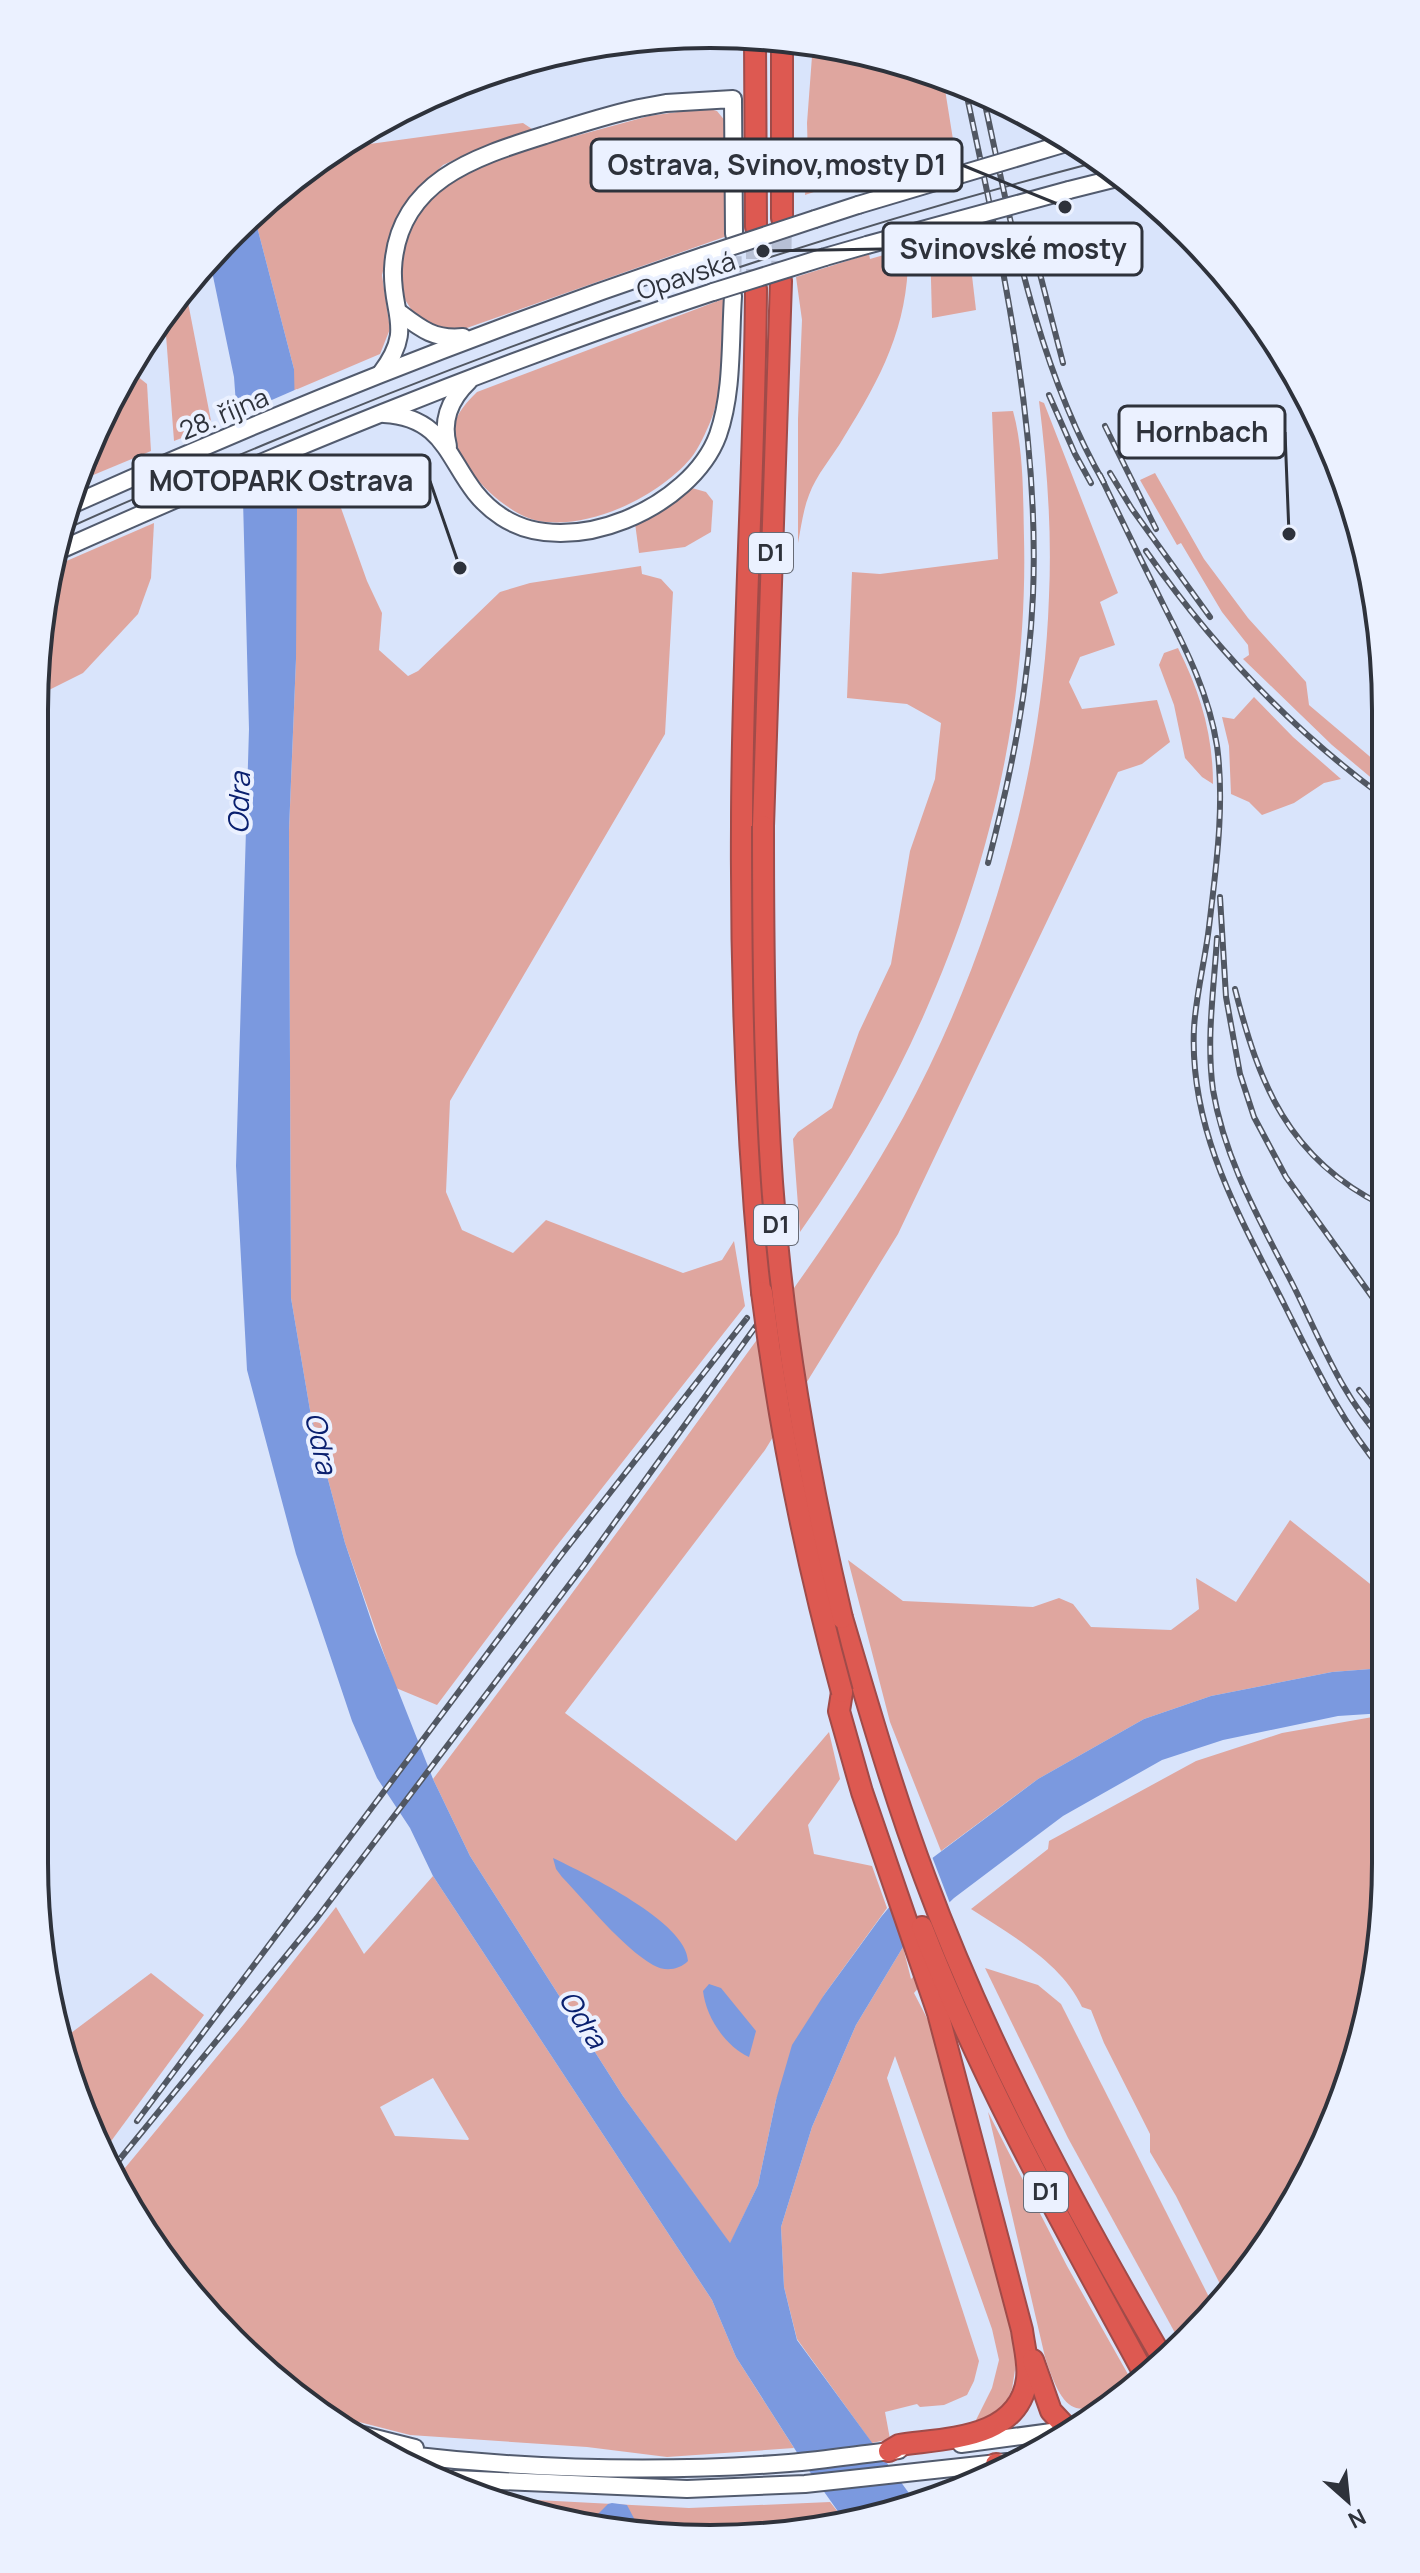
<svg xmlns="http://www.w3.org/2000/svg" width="1420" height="2573" viewBox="0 0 1420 2573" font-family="Manrope,sans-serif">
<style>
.green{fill:#dfa69f;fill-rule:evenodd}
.water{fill:#7b99df}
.pier{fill:#d9e4fb}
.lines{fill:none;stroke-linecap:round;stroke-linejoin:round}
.secondary-tunnel{stroke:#b7c0d5;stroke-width:16;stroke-dasharray:16 8;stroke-linecap:butt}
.highway-tunnel{stroke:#b7c0d5;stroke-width:20;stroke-dasharray:20 10;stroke-linecap:butt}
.secondary-casing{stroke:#525b6e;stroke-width:20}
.highway-casing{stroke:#a04b49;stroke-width:24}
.secondary{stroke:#fff;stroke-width:16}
.highway{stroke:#dd5951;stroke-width:20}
.tram{stroke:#515762;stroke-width:2}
.rail-casing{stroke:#515762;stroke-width:6}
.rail{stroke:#ebf1ff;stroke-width:3;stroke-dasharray:9;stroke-linecap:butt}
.secondary-bridge-casing{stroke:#525b6e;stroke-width:20;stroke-linecap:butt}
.highway-bridge-casing{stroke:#a04b49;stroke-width:24;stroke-linecap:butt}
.secondary-bridge{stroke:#fff;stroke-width:16}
.highway-bridge{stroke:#dd5951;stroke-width:20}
.labels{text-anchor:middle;stroke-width:8;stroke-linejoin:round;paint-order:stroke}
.shield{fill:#ebf1ff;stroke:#676b76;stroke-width:2}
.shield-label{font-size:24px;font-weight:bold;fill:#2e323b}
.street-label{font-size:26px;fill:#2e323b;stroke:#ebf1ff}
.water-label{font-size:28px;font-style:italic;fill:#0a206f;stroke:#ebf1ff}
.rim{fill:none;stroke:#2e323b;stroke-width:4}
.leader{fill:none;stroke:#2e323b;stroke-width:3}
.callout-dot{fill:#2e323b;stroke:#ebf1ff;stroke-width:3}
.callout{fill:#ebf1ff;stroke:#2e323b;stroke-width:3}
.callout-label{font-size:28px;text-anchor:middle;font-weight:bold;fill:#2e323b}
</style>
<rect width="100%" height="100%" fill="#d9e4fb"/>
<g class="green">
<path d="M813 43 928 70 943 77 955 152C922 178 897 169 859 177 841 181 823 189 805 195L808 160 807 123Z"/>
<polygon points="706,108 717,111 726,122 727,236 464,329 436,329 416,317 404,298 399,278 402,256 409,229 422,206 457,174 546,141 568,138 649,116"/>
<polygon points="523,123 532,129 489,144 443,165 409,198 393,230 382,275 390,329 380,354 293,391 294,369 254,215 299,173 351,141 355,146"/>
<polygon points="967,233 976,310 932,318 930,242"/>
<path d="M908 248C910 323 882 376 844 437 833 456 816 475 809 495 803 510 801 528 798 543V419L802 320 796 277 869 254 870 259Z"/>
<polygon points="185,287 212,426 174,441 166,335 159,323"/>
<path d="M723 299C722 334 724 389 711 420 706 432 699 448 691 458 659 496 590 530 539 521 505 515 452 464 454 427 456 413 468 401 477 392Z"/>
<polygon points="127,368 147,384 151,451 74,483"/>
<path d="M1039 401 1044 403 1118 593 1100 602 1115 645 1080 657 1069 682 1082 709 1157 700 1170 742 1142 764 1118 772 898 1234 765 1450 565 1713 736 1841 829 1732 840 1779 808 1825 814 1854 872 1866 887 1908 824 1995 776 2100 758 2185 730 2244 623 2096 470 1856 433 1779C527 1654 620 1530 711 1403 778 1310 848 1218 903 1118 989 960 1043 775 1049 596 1052 530 1047 466 1039 401Z"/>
<path d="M1013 411C1024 451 1023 497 1024 538 1030 785 942 1032 800 1232L793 1139 798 1132 832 1108 859 1032 891 964 910 851 935 779 941 723 907 704 847 698 852 572 880 574 998 559 992 412Z"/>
<polygon points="311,461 336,494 367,581 382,613 379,650 408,676 418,671 500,592 530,583 641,566 642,574 661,579 673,592 665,734 450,1101 446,1192 462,1230 513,1253 546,1220 683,1273 722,1260 734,1241 745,1306 555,1548 437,1705 396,1688 345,1543 311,1416 291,1298 289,831 296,659 296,467"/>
<polygon points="1155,473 1204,559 1248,618 1306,682 1309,705 1381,766 1381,786 1332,745 1243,659 1249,655 1248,645 1222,612 1181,543 1177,545 1140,480"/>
<polygon points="692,488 706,492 713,501 711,532 685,547 639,553 635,523"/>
<polygon points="154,523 151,578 138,614 83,673 35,697 35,666 55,566"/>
<path d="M1178 648C1200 692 1213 734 1213 784L1202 777 1185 758 1174 705 1159 665 1164 653Z"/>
<polygon points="1254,697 1293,737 1341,779 1324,783 1294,803 1262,815 1249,802 1231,794 1229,746 1222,717 1234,719"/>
<polygon points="1290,1520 1384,1595 1384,1668 1332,1672 1211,1696 1144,1719 1038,1779 941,1851 890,1722 848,1560 903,1601 1033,1607 1059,1598 1073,1604 1091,1627 1171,1630 1199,1609 1196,1578 1236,1602"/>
<path d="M1384 1715 1385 1907 1350 2080 1295 2201 1223 2290 1176 2196 1150 2152V2134L1104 2043 1091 2010 1082 2007C1062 1963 1011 1935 971 1909L1048 1849 1049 1841 1196 1761 1282 1733Z"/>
<path d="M433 1876 712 2300 736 2357 794 2448 667 2457 587 2447 410 2435 320 2412 173 2274 120 2174 244 2024 336 1907 364 1954ZM433 2078 469 2139 468 2140 395 2136 380 2107Z"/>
<polygon points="903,1947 911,1979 916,1974 920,1986 914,1993 930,2024 993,2249 1017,2357 1012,2389 1003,2410 981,2422 976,2420 992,2388 999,2360 992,2329 895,2056 887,2078 979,2361 974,2381 967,2395 944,2405 920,2407 917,2404 885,2412 890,2439 872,2443 797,2339 784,2287 781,2227 812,2127 856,2025"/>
<polygon points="985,1968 1038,1985 1061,2004 1212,2303 1180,2342 1068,2138"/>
<polygon points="151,1973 204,2015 106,2148 70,2080 63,2039"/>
<path d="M988 2112 1067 2266 1134 2385C1079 2419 1066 2422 1045 2357Z"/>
<polygon points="496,2498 689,2508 830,2502 842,2517 754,2538 535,2516"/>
</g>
<g class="water">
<polygon points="254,215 294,369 297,507 296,659 289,830 291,1298 311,1416 345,1543 375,1632 433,1779 470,1856 623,2096 730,2243 758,2185 776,2100 792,2045 824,1995 881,1917 927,1862 1038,1779 1144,1719 1211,1696 1332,1672 1384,1668 1384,1713 1338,1716 1223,1740 1162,1760 1063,1816 954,1898 903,1947 856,2025 812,2127 781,2227 784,2287 797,2340 914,2500 842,2517 805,2465 736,2357 712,2300 433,1876 410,1828 377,1778 352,1721 296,1554 247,1370 236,1166 249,729 243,500 234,377 209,257"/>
<path d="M553 1858C586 1874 687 1922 688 1961 679 1970 665 1972 653 1965 622 1947 587 1903 562 1877L556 1869Z"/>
<path d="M709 1984 721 1988 756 2031 749 2057C725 2046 706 2017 703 1991Z"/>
<polygon points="612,2503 627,2505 638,2526 591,2521 608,2504"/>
</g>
<g class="pier">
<polygon points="297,389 300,461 239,488 233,417"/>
<polygon points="931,1854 951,1906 909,1948 892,1897"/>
</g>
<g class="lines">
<polyline class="secondary-tunnel" points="733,296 734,234"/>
<g class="highway-tunnel">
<polyline points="781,281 782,218"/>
<polyline points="756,289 756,227"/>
</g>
<g class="secondary-casing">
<g id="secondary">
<polyline points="1069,190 1117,178"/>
<polyline points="815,219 858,205"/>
<polyline points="825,257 867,245"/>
<path d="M400 313C421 329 435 340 463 337"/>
<path d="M381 373C415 328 391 315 393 269 397 181 475 157 545 135 576 125 607 115 639 108L666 103 733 99 734 234"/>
<path d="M384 414C458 418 447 482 502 517 569 561 691 508 718 435 733 392 730 342 733 296"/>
<path d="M448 446C441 420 450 399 469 381"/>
<path d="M67 507C275 413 487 329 703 256"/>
<path d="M58 551C273 455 490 365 713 292"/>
<polyline points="347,2431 415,2448"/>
<polyline points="961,2444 1059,2431"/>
<path d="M398 2454C526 2469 660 2473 789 2463 826 2460 862 2454 899 2450"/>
<polyline points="454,2479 687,2489 805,2484 1007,2462"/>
</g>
</g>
<g class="highway-casing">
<g id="highway">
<polyline points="755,38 756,227"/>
<polyline points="782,39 782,218"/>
<path d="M756 289C755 468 742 648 742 827 741 983 747 1137 762 1292"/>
<polyline points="763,826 781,281"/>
<path d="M842 1618C868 1705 893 1793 925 1878 987 2046 1074 2206 1164 2361"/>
<path d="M842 1692 839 1711 862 1792 938 2013 1022 2330C1024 2346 1029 2363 1027 2379 1019 2440 945 2438 899 2445L889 2451"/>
<path d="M922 1927C983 2084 1066 2230 1146 2377"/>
<polyline points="1033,2360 1051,2411 1066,2427"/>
<polyline points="996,2464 1002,2467"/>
</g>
</g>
<use href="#secondary" class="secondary"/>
<use href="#highway" class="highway"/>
<path class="tram" d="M62 531C130 499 199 472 268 443 537 330 814 236 1097 162"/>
<g class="rail-casing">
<g id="rail">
<path d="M965 87C1000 253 1040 424 1033 595 1029 687 1011 775 988 863"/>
<path d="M983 95C1012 227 1036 365 1104 483"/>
<polyline points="1039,270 1063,363"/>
<polyline points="1049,395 1075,454 1091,483"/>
<polyline points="1105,426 1156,529"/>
<polyline points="1110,473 1132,509 1210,617"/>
<path d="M1100 475C1121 519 1142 562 1164 606 1187 651 1209 695 1217 746 1225 805 1216 868 1209 927 1205 961 1196 994 1194 1028 1189 1131 1240 1217 1285 1306 1314 1364 1341 1422 1383 1471"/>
<path d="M1146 551C1211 644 1290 728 1381 795"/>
<polyline points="1220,897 1226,997 1240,1074 1254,1117 1286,1177 1383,1312"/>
<path d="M1217 938C1214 988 1206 1040 1213 1090 1225 1162 1262 1224 1294 1287 1320 1339 1342 1397 1383 1440"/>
<path d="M1235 989C1259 1084 1288 1158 1382 1205"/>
<polyline points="1359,1390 1383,1420"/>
<polyline points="137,2121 562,1554 747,1318"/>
<polyline points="115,2165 317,1918 584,1565 756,1326"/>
</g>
</g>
<use href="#rail" class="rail"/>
<g class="secondary-bridge-casing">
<g id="secondary-bridge">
<polyline points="858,205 1063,144"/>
<polyline points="867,245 1069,190"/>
<polyline points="703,256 815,219"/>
<polyline points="713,292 825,257"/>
</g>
</g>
<g class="highway-bridge-casing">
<g id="highway-bridge">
<path d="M763 826C763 945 764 1064 772 1182 782 1329 808 1475 842 1618"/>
<path d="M762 1292C779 1428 806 1560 842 1692"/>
</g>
</g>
<use href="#secondary-bridge" class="secondary-bridge"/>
<use href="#highway-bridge" class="highway-bridge"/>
</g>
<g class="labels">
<g class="shield">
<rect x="749" y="533" width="44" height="40" rx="6"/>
<rect x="754" y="1205" width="44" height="40" rx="6"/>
<rect x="1024" y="2172" width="44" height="40" rx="6"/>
</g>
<g class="shield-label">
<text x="771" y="561">D1</text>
<text x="776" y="1233">D1</text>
<text x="1046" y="2200">D1</text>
</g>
<g class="street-label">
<text transform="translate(686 276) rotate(-18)" y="9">Opavská</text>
<text transform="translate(224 414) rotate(-23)" y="9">28. října</text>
</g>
<g class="water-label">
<text transform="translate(239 803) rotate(-88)" y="10">Odra</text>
<text transform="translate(321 1443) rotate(78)" y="10">Odra</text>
<text transform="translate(583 2019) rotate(57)" y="10">Odra</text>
</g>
</g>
<path d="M0 0H1420V2573H0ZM710 48H710A662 662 0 0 1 1372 710V1863A662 662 0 0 1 710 2525H710A662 662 0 0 1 48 1863V710A662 662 0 0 1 710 48Z" fill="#ebf1ff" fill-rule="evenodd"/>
<path class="rim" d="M710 48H710A662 662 0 0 1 1372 710V1863A662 662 0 0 1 710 2525H710A662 662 0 0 1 48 1863V710A662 662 0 0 1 710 48Z"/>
<path class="leader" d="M1065 207L962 165M763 251L883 249M1289 534L1285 432M460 568L430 481"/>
<g class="callout-dot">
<circle cx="1065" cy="207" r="8"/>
<circle cx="763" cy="251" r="8"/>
<circle cx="1289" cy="534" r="8"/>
<circle cx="460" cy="568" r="8"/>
</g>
<g class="callout">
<rect x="591" y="139" width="371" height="52" rx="8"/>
<rect x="883" y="223" width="259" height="52" rx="8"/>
<rect x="1119" y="406" width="166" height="52" rx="8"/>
<rect x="133" y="455" width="297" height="52" rx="8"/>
</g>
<g class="callout-label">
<text x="777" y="175">Ostrava, Svinov,mosty D1</text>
<text x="1013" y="259">Svinovské mosty</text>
<text x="1202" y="442">Hornbach</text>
<text x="281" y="491">MOTOPARK Ostrava</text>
</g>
<g transform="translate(1348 2501) rotate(153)" stroke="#ebf1ff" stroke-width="6" paint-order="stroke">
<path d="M0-6L14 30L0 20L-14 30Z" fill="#2e323b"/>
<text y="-12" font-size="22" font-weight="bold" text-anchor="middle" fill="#2e323b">N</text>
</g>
</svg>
